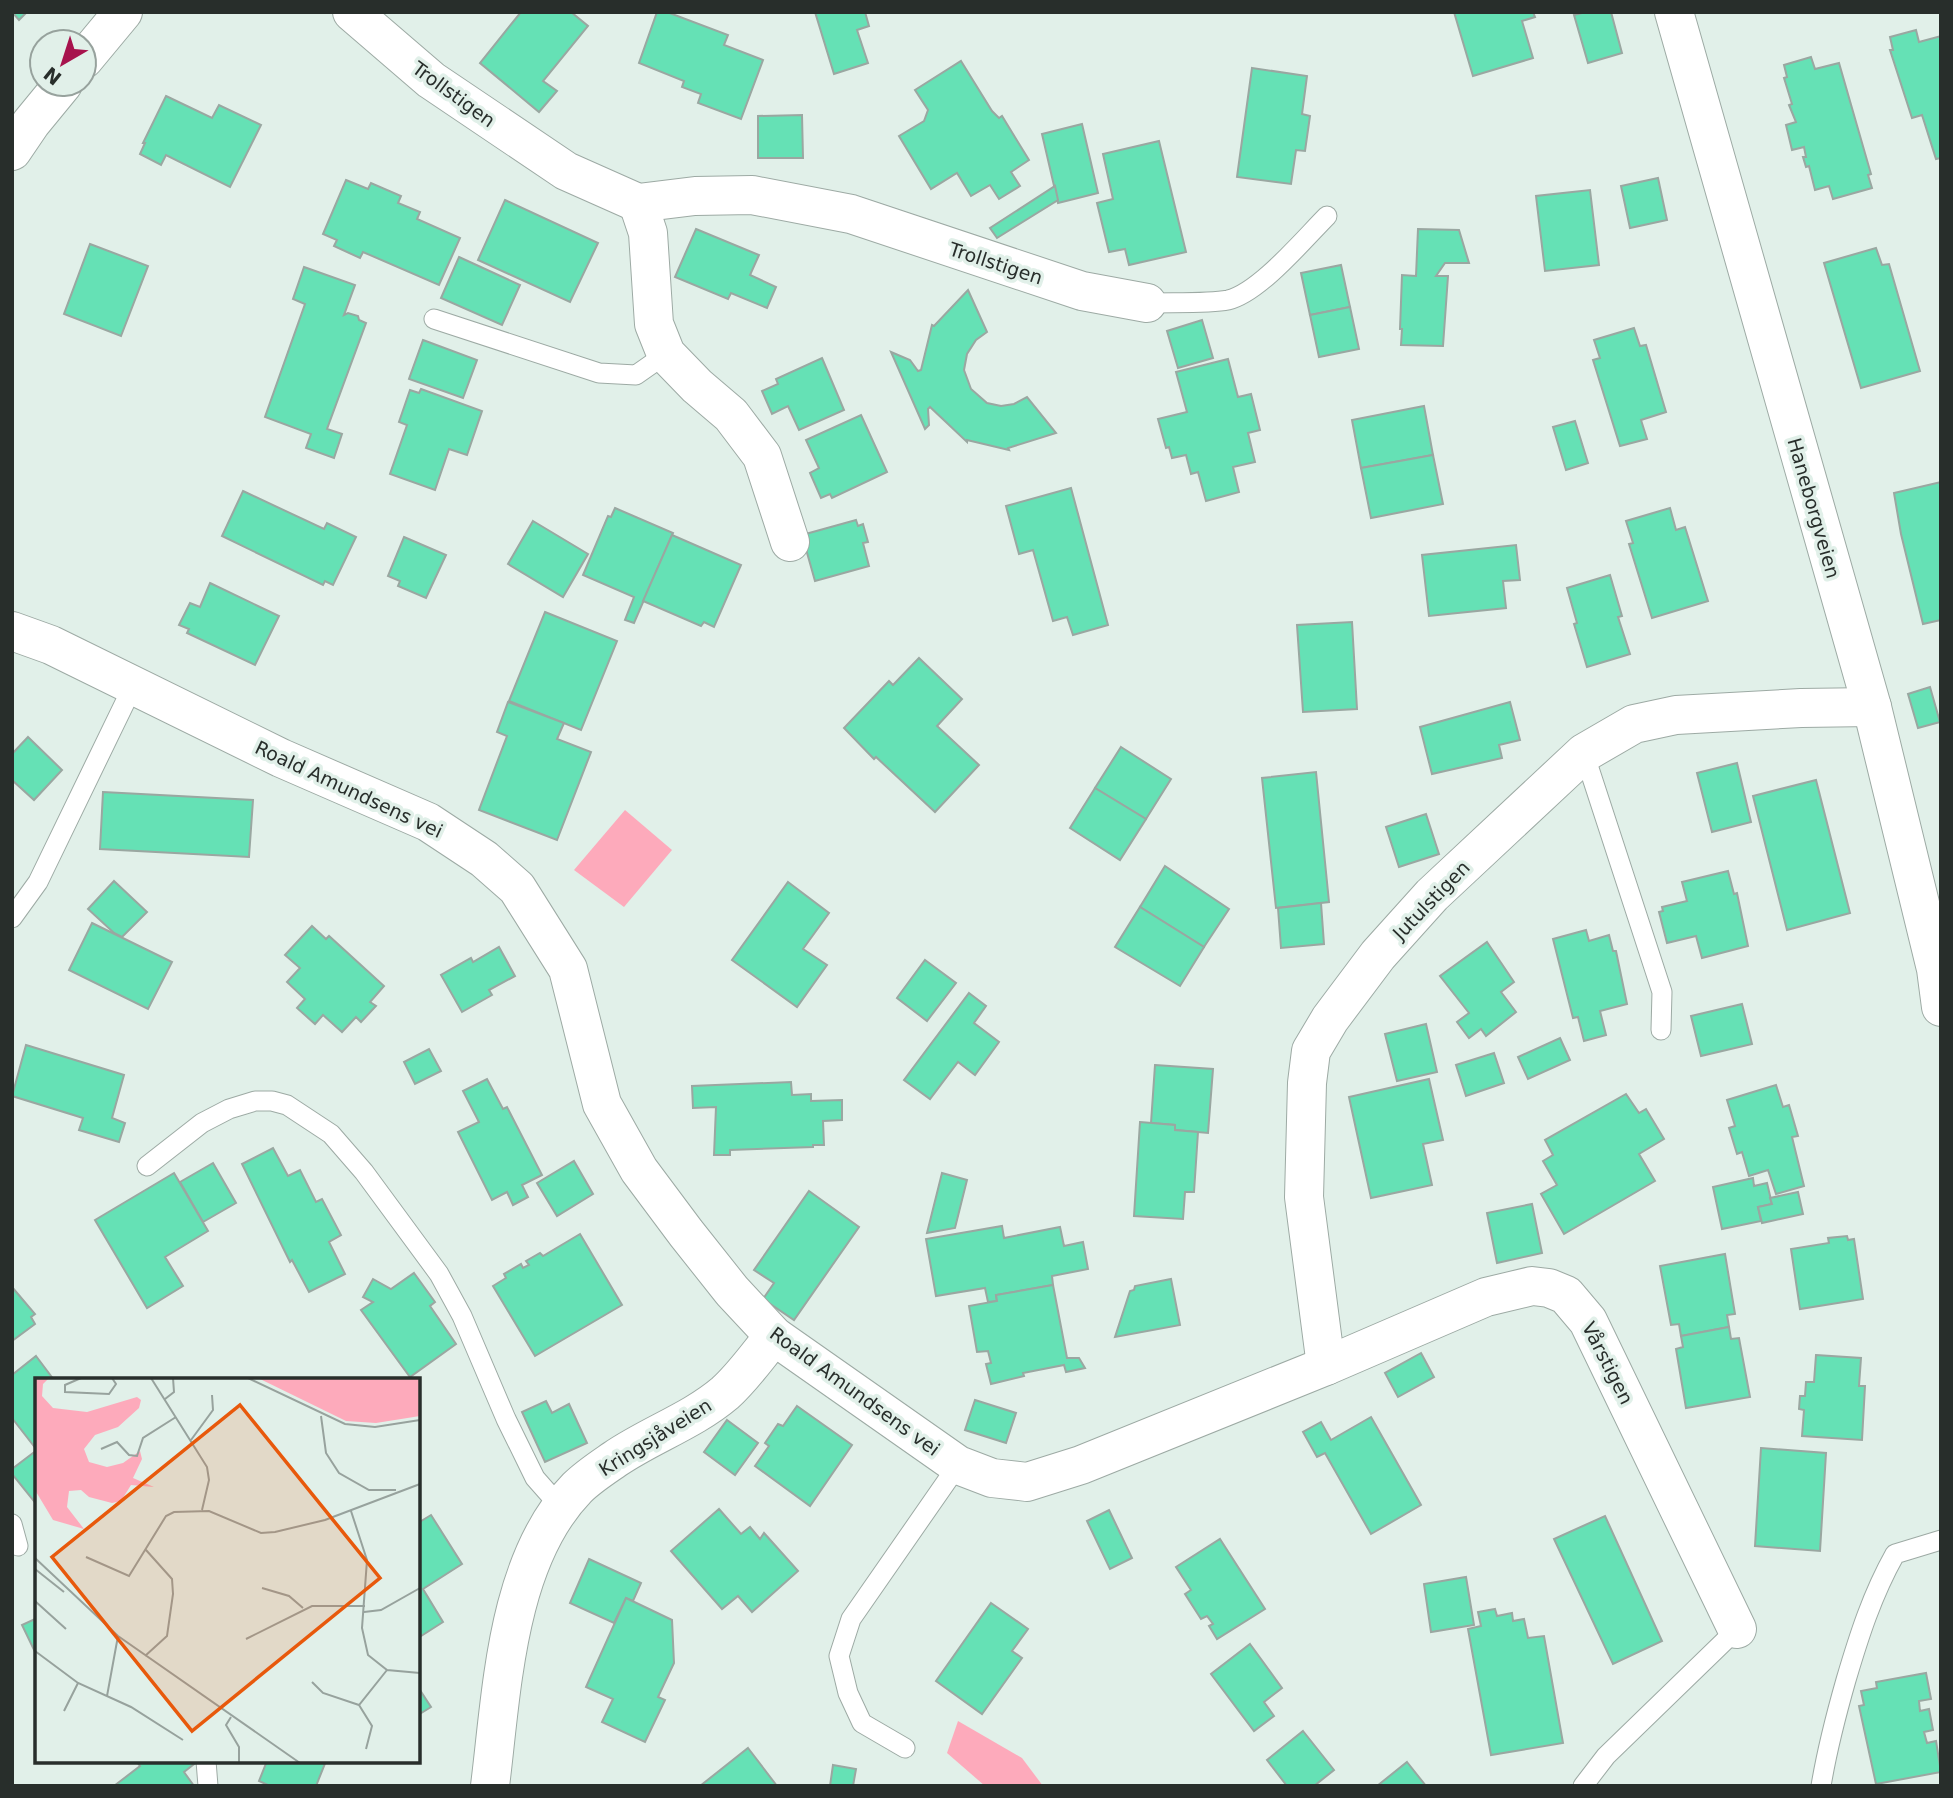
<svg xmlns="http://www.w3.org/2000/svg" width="1953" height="1798" viewBox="0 0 1953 1798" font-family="'DejaVu Sans',sans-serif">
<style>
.green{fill:#fdaabb}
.building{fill:#65e1b5;stroke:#9aa7a1;stroke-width:2}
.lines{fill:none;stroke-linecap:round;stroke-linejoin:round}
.service-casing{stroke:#9daaa4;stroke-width:21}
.minor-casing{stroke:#9daaa4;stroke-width:40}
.tertiary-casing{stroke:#9daaa4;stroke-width:40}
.service{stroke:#fff;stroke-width:19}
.minor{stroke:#fff;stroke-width:38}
.tertiary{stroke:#fff;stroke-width:38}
.labels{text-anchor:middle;stroke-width:7;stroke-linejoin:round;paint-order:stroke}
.street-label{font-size:19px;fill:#282e2b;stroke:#e1f0e9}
.inset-road{fill:none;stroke:#97a29d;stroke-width:2}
.view{fill:#e8590c;fill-opacity:0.15;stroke:#e8590c;stroke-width:3.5}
.inset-edge{fill:none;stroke:#282e2b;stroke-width:3.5}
</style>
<rect width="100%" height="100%" fill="#e1f0e9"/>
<g class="green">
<polygon points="625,810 672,850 624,907 574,870"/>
<polygon points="958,1721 1022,1758 1043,1786 985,1786 947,1753"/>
</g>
<g class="building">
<polygon points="12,12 27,12 19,20"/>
<polygon points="521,12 571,12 588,26 543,81 557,91 539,112 480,63"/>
<polygon points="657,12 667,12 728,35 724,45 763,60 741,119 698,103 701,94 682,87 684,81 639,63"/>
<polygon points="815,12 865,12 869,26 857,30 868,63 834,74"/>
<polygon points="1454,12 1533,12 1535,17 1522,21 1533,58 1473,76"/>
<polygon points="1586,12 1611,12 1622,53 1588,63 1574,15"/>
<polygon points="1916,30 1919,42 1941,36 1941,158 1936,159 1922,115 1912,118 1890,50 1893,50 1890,37"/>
<polygon points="1811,57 1815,69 1839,63 1871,174 1868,175 1872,188 1833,199 1829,186 1815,190 1809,166 1806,167 1803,157 1806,157 1804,147 1792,150 1786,125 1796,122 1789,105 1792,104 1784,78 1787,77 1784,65"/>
<polygon points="961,61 992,111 999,118 1002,116 1029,160 1011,172 1020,186 999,199 990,185 971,196 957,173 931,189 899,136 924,121 928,110 915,90"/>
<polygon points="1252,68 1307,76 1302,114 1310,116 1305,151 1296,150 1291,184 1237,177"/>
<polygon points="166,96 212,118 219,105 261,125 230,187 166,155 161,165 140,154 145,143 143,143"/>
<polygon points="802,115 803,158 758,158 758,116"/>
<polygon points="1082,124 1098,193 1058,203 1042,134"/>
<polygon points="1159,141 1186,252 1129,265 1125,249 1109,252 1097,203 1113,199 1103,154"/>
<polygon points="1658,178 1667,220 1630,228 1621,186"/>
<polygon points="346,180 368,189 371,183 401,196 398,203 420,212 417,219 460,238 439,285 363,252 360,258 334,246 337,240 323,234"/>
<polygon points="1055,186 1058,200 997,238 990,228"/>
<polygon points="1590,190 1599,265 1545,271 1536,196"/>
<polygon points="505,200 598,243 570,302 478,260"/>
<polygon points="696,229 759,255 750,275 776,287 767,308 731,293 728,299 675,277"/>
<polygon points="1418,229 1459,230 1469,263 1445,263 1436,276 1448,276 1443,346 1401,345 1402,329 1400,329 1402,275 1416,276"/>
<polygon points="90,244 148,266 121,336 64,314"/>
<polygon points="1876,248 1882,265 1889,264 1920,371 1861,388 1824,263"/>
<polygon points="459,257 520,285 502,325 441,298"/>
<polygon points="1341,265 1350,307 1310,315 1301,273"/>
<polygon points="304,267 355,285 344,315 348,313 358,316 359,320 366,323 327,429 342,434 334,458 306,448 311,434 265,417 305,304 293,299"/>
<polygon points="968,290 987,332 976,340 967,354 964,370 971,389 987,403 1001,406 1014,404 1027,397 1056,433 1008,448 1009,450 967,440 967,442 930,407 928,409 929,425 925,429 891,352 910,360 918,371 921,370 932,325 934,326"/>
<polygon points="1350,307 1359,349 1319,357 1310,315"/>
<polygon points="1202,320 1213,358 1178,368 1167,331"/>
<polygon points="1634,328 1640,346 1646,345 1666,412 1641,420 1647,439 1620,446 1593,360 1600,358 1594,340"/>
<polygon points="423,340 477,360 463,398 409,379"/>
<polygon points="822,358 844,410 799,430 788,406 772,414 762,391 778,384 776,379"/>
<polygon points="1228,359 1238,397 1251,394 1260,430 1248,433 1255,462 1233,467 1239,492 1206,501 1198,472 1191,474 1186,455 1172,458 1169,447 1166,448 1158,419 1187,412 1176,372"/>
<polygon points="421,389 482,411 467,455 449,449 435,490 390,474 407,425 399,422 410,390 419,393"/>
<polygon points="1424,406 1433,455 1361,468 1352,420"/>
<polygon points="861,415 887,472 832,498 830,494 821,498 810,473 819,468 806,440"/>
<polygon points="1575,421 1588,463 1566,470 1553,427"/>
<polygon points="1433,455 1443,504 1371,518 1361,468"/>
<polygon points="1941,482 1941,620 1923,624 1901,534 1894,493"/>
<polygon points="1071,488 1108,625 1073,635 1067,617 1053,621 1033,550 1019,554 1006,506"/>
<polygon points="243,491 324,529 327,523 356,537 333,585 325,581 323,585 222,536"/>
<polygon points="615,508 673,533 634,623 625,620 634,597 583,575 608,516 611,517"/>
<polygon points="1670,508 1676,530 1685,527 1708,601 1652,618 1629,544 1633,543 1626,521"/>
<polygon points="856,520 858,526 863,524 868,542 863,543 869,566 815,581 802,535"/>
<polygon points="533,521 588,554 563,597 508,564"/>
<polygon points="672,535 741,565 714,627 704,622 701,626 643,601"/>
<polygon points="404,537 446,555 426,598 398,586 400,581 388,576"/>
<polygon points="1516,545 1520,580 1503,581 1506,608 1429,616 1422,555"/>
<polygon points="1610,575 1622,616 1618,617 1630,654 1587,667 1574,624 1577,623 1567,588"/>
<polygon points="210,583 279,616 255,665 187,633 189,629 179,625 190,603 200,607"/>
<polygon points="545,612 617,641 581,730 509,701"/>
<polygon points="1352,622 1357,709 1303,712 1297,625"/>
<polygon points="919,658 962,699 937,726 979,765 935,812 876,757 874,759 844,728 889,681 893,685"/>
<polygon points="1930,687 1940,722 1918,728 1908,694"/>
<polygon points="508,702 564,723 557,739 591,752 557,840 479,810 507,736 497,732"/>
<polygon points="1510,702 1520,740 1499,745 1502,758 1432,774 1420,727"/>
<polygon points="28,737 62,770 34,800 12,780 12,754"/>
<polygon points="1121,747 1171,779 1146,819 1095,788"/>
<polygon points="1737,763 1751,822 1712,832 1697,773"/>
<polygon points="1316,772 1329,902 1276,908 1262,778"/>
<polygon points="1816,780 1850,913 1787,930 1753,796"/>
<polygon points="1095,788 1146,819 1120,860 1070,828"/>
<polygon points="103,792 253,800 249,857 100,849"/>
<polygon points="1426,814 1439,854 1399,867 1386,827"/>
<polygon points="1165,866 1229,909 1204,947 1140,907"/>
<polygon points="1728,871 1734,894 1737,893 1748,946 1702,958 1696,936 1667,943 1659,912 1663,911 1662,907 1687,901 1682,882"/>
<polygon points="114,881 147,912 122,937 114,933 88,909"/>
<polygon points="788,882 829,913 803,949 827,965 797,1007 732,960"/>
<polygon points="1321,903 1324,944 1281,948 1278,908"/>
<polygon points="1140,907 1204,947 1180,986 1115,947"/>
<polygon points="92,923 172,962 148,1009 69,970"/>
<polygon points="312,926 326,939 329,936 384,986 370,1002 376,1006 361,1022 356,1017 342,1032 323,1015 315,1024 297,1008 305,999 287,982 300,968 285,955"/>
<polygon points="1586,930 1589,941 1609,935 1613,951 1616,951 1627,1004 1600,1011 1606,1035 1584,1041 1578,1017 1573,1018 1553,939"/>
<polygon points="1487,942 1514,982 1501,992 1516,1012 1486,1036 1481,1029 1469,1038 1457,1022 1469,1013 1440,976"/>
<polygon points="499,947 515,976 489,990 492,995 462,1012 441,975 471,958 473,962"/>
<polygon points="925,960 956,983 927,1021 897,998"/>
<polygon points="969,993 986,1006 974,1023 999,1042 975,1075 958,1062 930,1099 904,1080"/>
<polygon points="1742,1004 1752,1044 1701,1056 1691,1016"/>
<polygon points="1426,1024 1437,1072 1397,1081 1385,1034"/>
<polygon points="1560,1038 1570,1060 1528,1079 1518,1057"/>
<polygon points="26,1045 124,1075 112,1118 125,1123 119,1142 79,1130 83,1118 12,1096"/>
<polygon points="429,1049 441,1071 415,1084 404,1062"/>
<polygon points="1494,1053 1504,1083 1466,1096 1456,1065"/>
<polygon points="1155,1065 1213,1069 1208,1133 1175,1130 1175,1125 1151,1123"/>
<polygon points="487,1079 503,1109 507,1107 542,1175 522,1185 528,1197 513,1205 507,1192 492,1200 458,1132 479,1122 463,1091"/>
<polygon points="1429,1079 1443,1140 1423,1144 1432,1185 1371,1198 1349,1097"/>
<polygon points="791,1082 792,1095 811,1094 811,1101 842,1100 842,1120 823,1121 824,1145 813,1145 813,1147 730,1150 730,1155 714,1155 716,1107 693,1108 692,1086"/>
<polygon points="1776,1085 1783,1107 1789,1105 1798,1136 1792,1137 1804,1186 1776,1194 1768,1170 1749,1176 1742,1152 1737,1154 1729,1128 1735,1126 1727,1100"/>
<polygon points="1626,1094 1639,1113 1646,1109 1664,1139 1639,1154 1655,1181 1564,1234 1541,1194 1557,1185 1543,1161 1553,1155 1545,1140"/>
<polygon points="1140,1122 1175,1125 1175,1130 1198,1132 1194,1192 1185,1192 1183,1219 1134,1216"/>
<polygon points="273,1148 288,1176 300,1170 316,1202 322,1199 341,1235 329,1242 345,1274 309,1292 292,1260 290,1262 242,1164"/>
<polygon points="574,1161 593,1194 557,1216 537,1183"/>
<polygon points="213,1163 236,1203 203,1222 180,1182"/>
<polygon points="174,1173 208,1231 165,1257 183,1286 147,1308 95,1220"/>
<polygon points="942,1173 967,1180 955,1228 927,1233"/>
<polygon points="1753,1178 1754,1186 1767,1183 1772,1204 1758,1207 1761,1221 1722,1229 1713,1187"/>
<polygon points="809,1191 859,1227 794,1320 763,1299 774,1283 754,1270"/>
<polygon points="1798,1192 1803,1214 1762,1223 1758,1207 1772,1204 1770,1198"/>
<polygon points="1532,1204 1542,1253 1497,1263 1487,1213"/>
<polygon points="1002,1226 1004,1238 1060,1227 1064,1246 1083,1242 1088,1269 1052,1276 1053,1285 996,1295 997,1301 988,1302 985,1288 936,1296 926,1239"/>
<polygon points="580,1234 622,1305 535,1356 493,1286 506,1278 504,1274 521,1264 523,1268 529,1265 526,1261 540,1253 543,1256"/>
<polygon points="1847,1236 1848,1240 1854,1239 1863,1299 1800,1309 1791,1249 1829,1243 1828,1238"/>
<polygon points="1725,1254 1735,1314 1727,1315 1729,1327 1681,1336 1679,1324 1671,1325 1660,1266"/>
<polygon points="414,1273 435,1302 430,1306 456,1344 410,1377 361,1310 373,1302 363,1297 373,1279 391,1289"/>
<polygon points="1171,1279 1180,1325 1115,1337 1130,1291 1134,1290 1135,1286"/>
<polygon points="1053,1285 1067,1358 1079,1358 1085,1368 1066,1372 1064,1365 1023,1373 1024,1376 991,1384 986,1364 991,1363 988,1351 977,1352 969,1306 997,1301 996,1295"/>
<polygon points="12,1287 35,1314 31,1317 35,1324 12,1341"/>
<polygon points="1729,1327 1731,1339 1739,1338 1750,1397 1686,1408 1676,1349 1683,1347 1681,1336"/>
<polygon points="1421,1353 1434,1377 1398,1397 1385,1373"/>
<polygon points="1816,1355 1861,1358 1859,1386 1865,1386 1862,1440 1802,1436 1804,1410 1799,1409 1800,1396 1805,1396 1806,1382 1814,1382"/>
<polygon points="36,1356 54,1380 37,1380 37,1450 12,1418 12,1375"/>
<polygon points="975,1400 1016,1413 1006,1443 965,1430"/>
<polygon points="546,1401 552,1413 569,1404 587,1443 545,1462 522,1412"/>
<polygon points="797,1406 852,1445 810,1506 755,1466 769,1446 765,1443 778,1424 783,1426"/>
<polygon points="1371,1417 1421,1505 1371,1534 1325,1453 1317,1457 1303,1432 1321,1422 1331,1440"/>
<polygon points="727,1420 758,1443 735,1475 704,1452"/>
<polygon points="1761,1448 1826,1453 1820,1551 1755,1546"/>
<polygon points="37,1450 37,1505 12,1474 12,1469"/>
<polygon points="719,1509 741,1534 750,1527 760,1539 764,1533 798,1571 752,1612 738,1596 722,1609 671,1551"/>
<polygon points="1109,1510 1132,1558 1110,1569 1087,1521"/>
<polygon points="431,1515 462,1564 423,1589 443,1622 418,1638 418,1523"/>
<polygon points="1605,1516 1662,1641 1613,1664 1554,1539"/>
<polygon points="1220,1539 1265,1609 1217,1639 1209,1626 1213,1624 1207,1616 1201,1619 1185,1594 1191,1590 1176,1567"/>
<polygon points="589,1559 641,1583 633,1601 626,1598 614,1623 570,1603"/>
<polygon points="1466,1577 1474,1625 1431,1632 1424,1584"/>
<polygon points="626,1598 672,1620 674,1663 658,1697 665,1700 645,1742 602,1722 613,1699 586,1687"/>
<polygon points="991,1603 1028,1629 1012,1651 1022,1658 982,1714 936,1681"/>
<polygon points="1495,1609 1497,1616 1512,1613 1513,1621 1524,1619 1528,1638 1544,1636 1563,1743 1491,1755 1468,1629 1481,1626 1478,1612"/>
<polygon points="37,1618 37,1656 22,1625"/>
<polygon points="1250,1644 1282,1688 1264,1702 1274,1716 1254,1731 1211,1674"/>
<polygon points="1926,1673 1931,1699 1919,1701 1920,1711 1929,1709 1933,1730 1924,1732 1927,1743 1936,1741 1941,1772 1876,1784 1859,1706 1864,1705 1861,1691 1877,1688 1876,1682"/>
<polygon points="418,1687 431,1707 418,1715"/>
<polygon points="1303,1731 1334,1770 1314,1786 1287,1786 1267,1760"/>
<polygon points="748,1748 777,1786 700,1786"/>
<polygon points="136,1761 198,1761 184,1772 194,1786 114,1786 140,1766"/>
<polygon points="267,1761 326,1761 316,1786 270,1786 259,1781"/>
<polygon points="1407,1762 1426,1786 1377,1786"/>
<polygon points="833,1765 856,1769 853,1786 830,1786"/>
</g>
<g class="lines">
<g class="service-casing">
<g id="service">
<path d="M1147 303C1169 302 1208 304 1228 300 1259 293 1304 239 1327 216"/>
<polyline points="434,319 599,373 636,375 666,354"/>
<polyline points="1584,753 1662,992 1661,1030"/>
<polyline points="12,918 38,882 133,686"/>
<polyline points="147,1166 202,1123 229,1109 255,1101 272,1101 287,1105 331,1134 364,1172 439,1274 462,1316 506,1419 535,1478 550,1495 563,1504"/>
<polyline points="12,1524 18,1546"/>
<polyline points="905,1748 862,1723 848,1693 839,1656 851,1619 958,1465"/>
<polyline points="206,1761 208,1786"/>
<polyline points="1583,1786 1606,1756 1737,1629"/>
<path d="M1821 1786C1827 1750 1836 1715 1846 1680 1859 1636 1872 1595 1895 1554L1941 1540"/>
</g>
</g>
<g class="minor-casing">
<g id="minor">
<polyline points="352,12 431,80 566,171 638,203 695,196 752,195 851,214 1082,291 1147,303"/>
<polyline points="84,59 123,12"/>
<polyline points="12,151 31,123 63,84"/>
<polyline points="638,203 648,233 654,324 666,354 697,386 731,415 762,456 790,542"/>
<polyline points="12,631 51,645 281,758 428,822 484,859 517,888 568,969 602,1104 639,1170 686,1233 732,1291 774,1336 958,1465 992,1478 1027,1482 1081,1465 1326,1366 1486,1297 1532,1286 1549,1288 1566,1295 1588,1321 1737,1629"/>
<polyline points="1326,1366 1304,1197 1307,1083 1311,1051 1330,1019 1378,955 1432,895 1584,753 1634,724 1676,715 1801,708 1872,707"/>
<path d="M490 1786C502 1691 506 1561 577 1488 588 1477 602 1468 615 1459 650 1435 692 1421 725 1393 743 1377 758 1355 774 1336"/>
</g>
</g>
<g class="tertiary-casing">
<polyline id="tertiary" points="1674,12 1872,707 1936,969 1941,1007"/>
</g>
<use href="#service" class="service"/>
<use href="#minor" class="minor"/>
<use href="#tertiary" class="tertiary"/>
</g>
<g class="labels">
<g class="street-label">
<text transform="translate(454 94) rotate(36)" y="7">Trollstigen</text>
<text transform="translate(996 263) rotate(18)" y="7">Trollstigen</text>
<text transform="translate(1814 508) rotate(74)" y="7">Haneborgveien</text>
<text transform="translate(349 789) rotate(25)" y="7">Roald Amundsens vei</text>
<text transform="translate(1431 900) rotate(-46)" y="7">Jutulstigen</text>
<text transform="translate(1608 1363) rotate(63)" y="7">Vårstigen</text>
<text transform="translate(855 1391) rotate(36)" y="7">Roald Amundsens vei</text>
<text transform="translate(655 1437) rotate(-32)" y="7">Kringsjåveien</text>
</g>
</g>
<g transform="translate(35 1378)">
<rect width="385" height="385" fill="#e1f0e9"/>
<path d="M0 0H14L8 6 7 18 18 30 52 34 102 19 106 22 104 30 83 49 60 57 49 71 54 84 72 89 88 85 105 73 107 81 98 100 119 109 96 107 86 123 77 125 54 119 46 112 34 113 32 129 49 151 18 142 0 112ZM223 0H385V38L341 45 311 43Z" fill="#fdaabb"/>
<path class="inset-road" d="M46 0 30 7V14L74 16 81 6 77 0M116 0 172 89 174 102 167 132M213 0 310 46 340 49 385 42M130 21 139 14 138 0M286 38 291 75 304 95 334 112H361M156 62 178 32 177 17M66 71 82 64 94 77 102 78 108 60 141 39M316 133 332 182 327 250 333 277 352 292 385 295M51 179 94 198 131 138 139 134 174 133 226 155 240 154 290 142 385 106M0 180 83 258 265 385M0 191 29 214M227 210 254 218 268 230M0 223 31 251M329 234 346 232 385 210M211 261 277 228H330M0 273 43 305 96 329 148 362M110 278 132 258 138 216 137 201 111 172M277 304 288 315 324 327 352 292M72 318 83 258M324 327 337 348 331 371M29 333 43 305M196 339 191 347 204 369V385"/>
<path class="view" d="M205 27 345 200 157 353 17 179Z"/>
<rect width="385" height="385" class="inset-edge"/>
</g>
<rect width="1953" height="1798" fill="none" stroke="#282e2b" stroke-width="28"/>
<g transform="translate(63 63) rotate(219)"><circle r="33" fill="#e1f0e9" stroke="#97a29d" stroke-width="2"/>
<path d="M0-5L12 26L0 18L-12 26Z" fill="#a7134d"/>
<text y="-10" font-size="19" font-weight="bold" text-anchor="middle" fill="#282e2b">N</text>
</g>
</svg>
